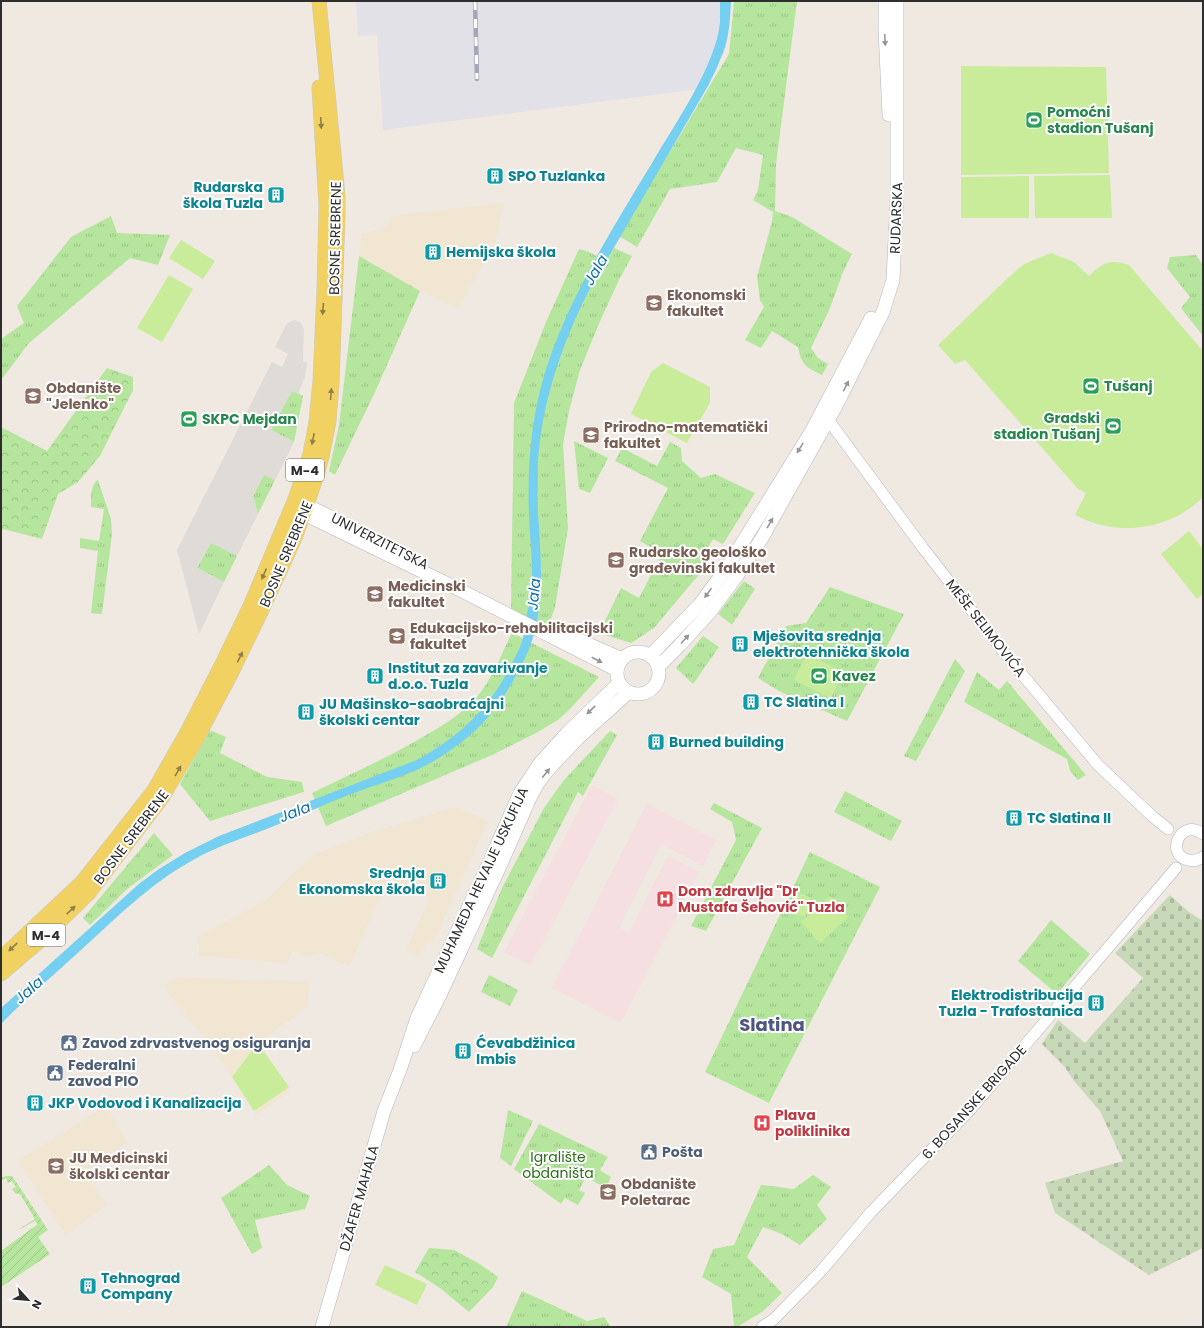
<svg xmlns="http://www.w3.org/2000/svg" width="1204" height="1328" viewBox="0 0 1204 1328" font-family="Poppins,sans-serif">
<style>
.industrial{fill:#e3e1e8}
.education{fill:#f0e6d1}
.medical{fill:#f5dfe0}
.grass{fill:url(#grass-tufts)}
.forest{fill:url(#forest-crowns)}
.cemetery{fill:url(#cemetery-stones)}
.garden{fill:url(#garden-furrows)}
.pitch{fill:#c9ec9a}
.plaza{fill:#dfdcd8}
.water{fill:#75cff0}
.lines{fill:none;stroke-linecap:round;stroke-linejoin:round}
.tertiary-casing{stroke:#b4b7c1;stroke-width:12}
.secondary-casing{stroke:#b4b7c1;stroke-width:14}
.primary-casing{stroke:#c9c9c9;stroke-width:15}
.tertiary{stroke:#fff;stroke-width:11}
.secondary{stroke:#fff;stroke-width:13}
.primary{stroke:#f2d163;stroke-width:14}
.rail-casing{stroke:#a3a6b8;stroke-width:4.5}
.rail{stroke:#fff;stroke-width:3;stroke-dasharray:9;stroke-linecap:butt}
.oneway{fill:#969696}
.oneway2{fill:#908048}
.labels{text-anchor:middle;stroke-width:4;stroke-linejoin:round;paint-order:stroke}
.shield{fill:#fff;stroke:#6d6d6d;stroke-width:1}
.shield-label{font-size:13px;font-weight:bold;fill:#2e2e2e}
.leisure-label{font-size:14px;font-weight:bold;fill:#27864d;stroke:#fff;text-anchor:start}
.culture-label{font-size:14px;font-weight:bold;fill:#0d838f;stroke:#fff;text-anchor:start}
.street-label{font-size:14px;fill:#2e2e2e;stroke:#fff}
.education-label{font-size:14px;font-weight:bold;fill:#785e54;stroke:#fff;text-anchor:start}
.health-label{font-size:14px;font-weight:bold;fill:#be3a42;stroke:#fff;text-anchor:start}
.service-label{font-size:14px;font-weight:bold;fill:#4e5e75;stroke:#fff;text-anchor:start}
.park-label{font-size:14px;fill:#2c6e1b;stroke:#fff}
.water-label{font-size:15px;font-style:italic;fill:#0d6fa3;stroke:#fff}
.district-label{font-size:18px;font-weight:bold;fill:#4d5680;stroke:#fff}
</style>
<defs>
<pattern id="grass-tufts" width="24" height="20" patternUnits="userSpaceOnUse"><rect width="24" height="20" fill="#b6e59e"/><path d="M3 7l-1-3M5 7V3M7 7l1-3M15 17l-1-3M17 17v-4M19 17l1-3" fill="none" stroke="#9dc588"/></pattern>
<pattern id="forest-crowns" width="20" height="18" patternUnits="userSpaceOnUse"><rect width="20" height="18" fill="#b6e59e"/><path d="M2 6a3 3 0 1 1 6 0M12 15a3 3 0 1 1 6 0" fill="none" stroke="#9dc588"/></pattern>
<pattern id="cemetery-stones" width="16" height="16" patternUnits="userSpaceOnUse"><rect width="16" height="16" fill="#c8d9b8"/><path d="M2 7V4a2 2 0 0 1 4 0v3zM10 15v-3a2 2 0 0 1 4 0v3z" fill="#acbb9e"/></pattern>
<pattern id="garden-furrows" width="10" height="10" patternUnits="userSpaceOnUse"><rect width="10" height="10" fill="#b6e59e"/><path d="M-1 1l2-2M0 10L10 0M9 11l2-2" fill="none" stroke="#9dc588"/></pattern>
</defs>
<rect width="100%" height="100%" fill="#efe9e1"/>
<polygon class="industrial" points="356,1 725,1 724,24 700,89 383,130 377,35 358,36"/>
<g class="education">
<polygon points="504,203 495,243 458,308 420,291 359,256 362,234 386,228 393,216"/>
<polygon points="456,807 488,821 433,943 427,941 420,956 406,950 430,897 389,878 349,966 319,953 306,956 293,951 287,963 216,957 199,957 199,943 197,937 266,900 314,854 375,831"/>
<polygon points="178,977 309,982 308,1003 297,1015 258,1043 290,1091 256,1115 216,1053 168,993 165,985"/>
<polygon points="106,1106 127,1142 84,1172 107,1205 66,1235 18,1161"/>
</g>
<g class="medical">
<polygon points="592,785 618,799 531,965 504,952"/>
<polygon points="647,804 716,840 703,866 661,844 619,927 629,932 668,856 699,872 621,1023 552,988"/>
</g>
<g class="grass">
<path d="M742 1H797L776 164 775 211 792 217 852 254 843 272 830 308 811 348 818 358 828 364 822 375C807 368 801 365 798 347L772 331 761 348 745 340 764 307 760 300 757 277 772 221 773 212 753 200 758 190 763 155 736 148 717 182 670 189 637 247 619 236 729 54 734 2Z"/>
<polygon points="111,216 117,233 170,235 158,265 130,258 29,343 1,380 1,339 24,323 17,306 71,237"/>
<polygon points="614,248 632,256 619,280 601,319 580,370 569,411 563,444 568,528 555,608 547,628 511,610 514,403 546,322 579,249 589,252 606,261"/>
<polygon points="1196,255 1203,265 1203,336 1181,308 1190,297 1167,268 1170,257"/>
<polygon points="359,256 420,291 375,392 335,475 329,471 339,425"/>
<polygon points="292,390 303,396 294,442 271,430"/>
<polygon points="574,441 608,458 590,493 579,489"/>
<polygon points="670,442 681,448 682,461 701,478 715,474 755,493 723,544 713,539 705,552 712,559 654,628 631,643 599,633 621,588 639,598 662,554 640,541 668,488 615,461 622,448 657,466"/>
<polygon points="264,474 275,480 258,514 253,496"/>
<path d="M98 480 111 519 112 534 102 614 91 613 98 551 80 548V538L99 541 104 509 91 507C91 498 90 489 96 481Z"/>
<polygon points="211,542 237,556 224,582 197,568"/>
<polygon points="744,581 755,589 732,625 718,614"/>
<polygon points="830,587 904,614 847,721 779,691 758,678 786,626 806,623"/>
<path d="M512 633 599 677 570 709 558 720 534 734 492 755 326 826 312 793C349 775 387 758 423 737 442 726 462 714 477 697 492 679 501 655 512 633Z"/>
<polygon points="703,636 719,647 693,684 676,668"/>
<polygon points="955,659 965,671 916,761 904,756"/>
<polygon points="977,672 999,690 1007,681 1086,775 1078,780 1070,771 1067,759 964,702"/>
<polygon points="210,730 226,737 220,753 267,777 302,782 304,792 210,821 180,784"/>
<polygon points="610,731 617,735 583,796 578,792 492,958 477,949 502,888 544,808 564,780"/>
<polygon points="845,791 902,821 891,841 834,812"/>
<polygon points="714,803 762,828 706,931 691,926 736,840 732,822 710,809"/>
<polygon points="154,833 173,855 127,889 90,925 83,918"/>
<polygon points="810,852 880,887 769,1103 705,1072"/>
<polygon points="1051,920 1090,954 1057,994 1018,961"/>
<polygon points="489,975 518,990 510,1006 481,992"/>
<polygon points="508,1110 533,1121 511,1166 500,1158"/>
<polygon points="539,1124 608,1157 600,1170 611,1177 606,1188 586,1177 579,1190 585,1193 578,1205 565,1198 561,1204 514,1169"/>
<polygon points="269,1165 287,1185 310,1196 305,1209 255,1220 262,1248 252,1254 221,1198"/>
<polygon points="813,1175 831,1187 817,1205 827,1219 800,1245 782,1234 763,1227 747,1257 782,1293 762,1312 737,1327 734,1327 731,1294 702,1277 713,1249 734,1245 761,1185 794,1189"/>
<polygon points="522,1291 587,1321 604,1317 611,1327 506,1327"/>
</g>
<g class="forest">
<polygon points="107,368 133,377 133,390 100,456 78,482 58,494 42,539 3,529 1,534 1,427 47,451"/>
<polygon points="429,1248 454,1250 478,1263 498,1277 493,1287 469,1312 440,1288 415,1272"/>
</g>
<polygon class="cemetery" points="1170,895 1189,912 1203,921 1203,1248 1149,1275 1055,1213 1045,1183 1123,1161 1100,1111 1074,1081 1064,1066 1042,1044 1058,1020 1085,1043 1143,978 1115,953"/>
<polygon class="garden" points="6,1176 12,1176 48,1230 38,1237 50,1254 1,1287 1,1251 38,1224 35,1221 16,1231 35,1219 20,1194 15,1193 12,1189 16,1187 12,1181 8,1183 6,1178 1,1181 1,1178"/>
<g class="pitch">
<polygon points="961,66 1106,67 1109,173 961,175"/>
<polygon points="1110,175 1112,218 1035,218 1034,176"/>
<polygon points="1029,176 1029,218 961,218 961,177"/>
<polygon points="181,240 215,261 203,279 169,258"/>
<path d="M1051 253 1074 262 1089 276C1103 262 1109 259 1129 265L1203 351V497C1179 522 1140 533 1106 526 1095 524 1085 520 1075 515L1086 493 1078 489 965 360 955 364 938 345 1009 277 1024 264Z"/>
<polygon points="169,275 193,289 162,342 137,328"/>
<polygon points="663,363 710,387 710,403 687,443 631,414 651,372"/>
<polygon points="1189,531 1203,549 1203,594 1197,599 1161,554"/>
<polygon points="807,654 843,672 831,698 794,680"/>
<circle cx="801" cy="905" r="11"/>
<polygon points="830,896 848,917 820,943 801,922"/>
<polygon points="258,1043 289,1087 254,1111 232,1077"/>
<polygon points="385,1265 427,1284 417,1305 375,1285"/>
</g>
<polygon class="plaza" points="295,320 301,323 304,329 303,361 307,363 305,377 298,394 292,391 271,430 294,442 275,480 264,475 253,496 258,514 237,556 211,543 197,568 224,582 199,634 177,550 272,362 282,367 288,354 275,347 286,325 289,322"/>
<path class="water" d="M720 1H731C730 21 729 42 720 60 717 69 712 77 708 86L587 294C561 347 542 402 538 461 538 478 537 496 538 513 541 563 547 614 524 660 512 685 497 709 478 728 462 743 442 757 423 767 400 778 375 785 351 794 325 804 300 816 274 826 247 837 219 845 193 860 151 883 116 918 81 950 54 975 26 998 1 1024V1008L140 883 159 869 185 853 219 836 417 760C459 737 490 708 511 665 515 657 521 647 523 638 524 631 525 624 526 617 528 610 530 603 531 596 534 570 530 542 529 515 527 468 531 421 544 376 566 302 612 229 652 163 674 125 716 66 720 22 720 15 720 8 720 1Z"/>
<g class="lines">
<g class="tertiary-casing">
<g id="tertiary">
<polyline points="822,416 832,425 923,548 1010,660 1098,765 1152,816 1168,829"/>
<path d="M1203 834C1180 817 1165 855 1188 860 1194 862 1198 860 1203 857"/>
<polyline points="762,1327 774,1319 822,1270 871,1212 969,1111 1176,868"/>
</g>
</g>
<g class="secondary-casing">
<g id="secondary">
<polyline points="885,1 885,30 889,115"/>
<polyline points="298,501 381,542"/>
<polyline points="294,509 456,588 617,670"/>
<polyline points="556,630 622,659"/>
<circle cx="638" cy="673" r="21"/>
<polyline points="650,656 700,604 728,566 811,432 871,318"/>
<polyline points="658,667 679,646 710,612 739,573 762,538 836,406 883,312 893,280 897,197 897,1"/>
<polyline points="414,1046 439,997 501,864 530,798 538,783 548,770 577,739 629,692"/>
<polyline points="322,1327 384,1111 400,1070 417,1018 489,863 520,793 540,763 568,732 619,683"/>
</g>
</g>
<g class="primary-casing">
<g id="primary">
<polyline points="1,958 82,882 154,790 186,734 221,666 251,604 295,499 310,454 316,422 320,381 324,291 326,206 319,87"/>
<polyline points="1,974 41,940 89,893 162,798 195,742 231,674 262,610 295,538 307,505 317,475 322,457 329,421 332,383 338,217 338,196 319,1"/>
</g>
</g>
<use href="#tertiary" class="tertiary"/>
<use href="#secondary" class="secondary"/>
<use href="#primary" class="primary"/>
<g class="rail-casing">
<polyline id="rail" points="475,1 477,79"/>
</g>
<use href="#rail" class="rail"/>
</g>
<defs><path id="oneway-solid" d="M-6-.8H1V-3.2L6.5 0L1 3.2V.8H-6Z"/></defs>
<g class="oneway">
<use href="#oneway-solid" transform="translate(885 40) rotate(87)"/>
<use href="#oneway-solid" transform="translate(846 386) rotate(-63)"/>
<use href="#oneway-solid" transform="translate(800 448) rotate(122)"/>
<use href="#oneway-solid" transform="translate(770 523) rotate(-60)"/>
<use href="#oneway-solid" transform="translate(708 593) rotate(126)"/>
<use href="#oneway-solid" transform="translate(685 639) rotate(-48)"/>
<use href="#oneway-solid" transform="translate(597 660) rotate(27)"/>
<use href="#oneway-solid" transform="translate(591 710) rotate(136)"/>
<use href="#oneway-solid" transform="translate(546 773) rotate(-51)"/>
</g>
<g class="oneway2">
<use href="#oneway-solid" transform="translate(321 123) rotate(87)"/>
<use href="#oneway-solid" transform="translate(323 309) rotate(94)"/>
<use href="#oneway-solid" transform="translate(331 394) rotate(-85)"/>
<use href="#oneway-solid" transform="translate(313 439) rotate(101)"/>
<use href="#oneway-solid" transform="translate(264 574) rotate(113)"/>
<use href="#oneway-solid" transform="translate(240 657) rotate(-64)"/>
<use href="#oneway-solid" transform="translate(178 771) rotate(-60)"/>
<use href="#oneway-solid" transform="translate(71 910) rotate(-44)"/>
<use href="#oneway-solid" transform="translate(13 947) rotate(137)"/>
</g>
<defs>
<g id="stadium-square" transform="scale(0.9)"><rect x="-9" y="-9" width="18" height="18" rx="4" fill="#2e9e5b" stroke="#fff"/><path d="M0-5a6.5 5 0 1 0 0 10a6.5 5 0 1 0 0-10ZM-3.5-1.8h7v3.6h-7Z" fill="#fff"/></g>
<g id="building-square" transform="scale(0.9)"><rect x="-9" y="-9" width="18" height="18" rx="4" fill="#0f9aa8" stroke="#fff"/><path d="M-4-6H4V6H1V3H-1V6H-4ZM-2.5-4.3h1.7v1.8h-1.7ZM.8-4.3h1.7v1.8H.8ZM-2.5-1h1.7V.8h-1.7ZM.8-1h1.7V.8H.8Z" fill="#fff"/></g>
<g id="university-square" transform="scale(0.9)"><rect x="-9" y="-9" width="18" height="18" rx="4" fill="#8d6e63" stroke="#fff"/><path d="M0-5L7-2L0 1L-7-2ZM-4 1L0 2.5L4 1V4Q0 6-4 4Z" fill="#fff"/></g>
<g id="school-square" transform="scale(0.9)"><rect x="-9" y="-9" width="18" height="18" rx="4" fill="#8d6e63" stroke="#fff"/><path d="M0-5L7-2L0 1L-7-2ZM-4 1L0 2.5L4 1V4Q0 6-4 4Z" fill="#fff"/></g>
<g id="hospital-square" transform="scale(0.9)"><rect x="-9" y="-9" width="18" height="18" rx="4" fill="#e0444e" stroke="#fff"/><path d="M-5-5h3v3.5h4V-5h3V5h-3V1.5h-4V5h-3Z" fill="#fff"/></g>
<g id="civic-square" transform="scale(0.9)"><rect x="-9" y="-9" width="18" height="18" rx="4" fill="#5c6f8a" stroke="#fff"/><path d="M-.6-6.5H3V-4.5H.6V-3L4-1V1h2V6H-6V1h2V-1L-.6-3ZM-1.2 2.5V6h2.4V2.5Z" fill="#fff"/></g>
</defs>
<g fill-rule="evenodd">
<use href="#stadium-square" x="1034" y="120"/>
<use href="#building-square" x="495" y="176"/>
<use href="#building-square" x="276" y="195"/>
<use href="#building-square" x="433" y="252"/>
<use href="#university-square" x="654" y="303"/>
<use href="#stadium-square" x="1091" y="386"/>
<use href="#school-square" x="33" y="396"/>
<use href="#stadium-square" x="189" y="419"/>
<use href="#stadium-square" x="1113" y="426"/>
<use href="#university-square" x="591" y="435"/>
<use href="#university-square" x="616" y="560"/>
<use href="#university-square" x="375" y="594"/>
<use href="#university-square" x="397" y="636"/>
<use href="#building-square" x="740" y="644"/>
<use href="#building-square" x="375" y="676"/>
<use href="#stadium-square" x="819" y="676"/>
<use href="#building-square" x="751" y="702"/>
<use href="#building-square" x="306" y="712"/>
<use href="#building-square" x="656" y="742"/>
<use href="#building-square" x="1014" y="818"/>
<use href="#building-square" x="438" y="881"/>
<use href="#hospital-square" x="665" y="899"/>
<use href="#building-square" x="1096" y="1003"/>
<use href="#civic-square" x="69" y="1043"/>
<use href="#building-square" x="463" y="1051"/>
<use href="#civic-square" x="55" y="1073"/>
<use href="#building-square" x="35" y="1103"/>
<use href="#hospital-square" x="762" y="1123"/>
<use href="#civic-square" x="649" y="1152"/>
<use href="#school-square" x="56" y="1166"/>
<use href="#school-square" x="608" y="1192"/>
<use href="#building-square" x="88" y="1286"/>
</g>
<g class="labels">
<g class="shield">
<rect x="286" y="459" width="38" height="22" rx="3"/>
<rect x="27" y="924" width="38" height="22" rx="3"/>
</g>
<g class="shield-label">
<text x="305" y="475">M-4</text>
<text x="46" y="940">M-4</text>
</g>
<g class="leisure-label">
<text x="1047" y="117">Pomoćni<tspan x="1047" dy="16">stadion Tušanj</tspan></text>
<text x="1104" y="391">Tušanj</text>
<text x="1100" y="423" text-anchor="end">Gradski<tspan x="1100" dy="16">stadion Tušanj</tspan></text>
<text x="202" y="424">SKPC Mejdan</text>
<text x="832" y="681">Kavez</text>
</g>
<g class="culture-label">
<text x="508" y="181">SPO Tuzlanka</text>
<text x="263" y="192" text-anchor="end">Rudarska<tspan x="263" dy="16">škola Tuzla</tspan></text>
<text x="446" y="257">Hemijska škola</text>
<text x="753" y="641">Mješovita srednja<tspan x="753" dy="16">elektrotehnička škola</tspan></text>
<text x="388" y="673">Institut za zavarivanje<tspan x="388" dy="16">d.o.o. Tuzla</tspan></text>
<text x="764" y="707">TC Slatina I</text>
<text x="319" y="709">JU Mašinsko-saobraćajni<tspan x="319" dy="16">školski centar</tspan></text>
<text x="669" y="747">Burned building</text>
<text x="1027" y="823">TC Slatina II</text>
<text x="425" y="878" text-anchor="end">Srednja<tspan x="425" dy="16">Ekonomska škola</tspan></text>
<text x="1083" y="1000" text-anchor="end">Elektrodistribucija<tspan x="1083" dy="16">Tuzla - Trafostanica</tspan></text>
<text x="476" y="1048">Ćevabdžinica<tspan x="476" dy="16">Imbis</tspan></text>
<text x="48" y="1108">JKP Vodovod i Kanalizacija</text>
<text x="101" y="1283">Tehnograd<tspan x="101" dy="16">Company</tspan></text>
</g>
<g class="street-label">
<text transform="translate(896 218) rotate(-88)" y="5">RUDARSKA</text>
<text transform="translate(335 238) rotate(-89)" y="5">BOSNE SREBRENE</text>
<text transform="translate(380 541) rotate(27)" y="5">UNIVERZITETSKA</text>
<text transform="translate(286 554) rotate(-67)" y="5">BOSNE SREBRENE</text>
<text transform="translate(986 628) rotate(52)" y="5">MEŠE SELIMOVIĆA</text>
<text transform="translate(131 837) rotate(-53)" y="5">BOSNE SREBRENE</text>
<text transform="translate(481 880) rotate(-65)" y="5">MUHAMEDA HEVAIJE USKUFIJA</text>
<text transform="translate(974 1102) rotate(-48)" y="5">6. BOSANSKE BRIGADE</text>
<text transform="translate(359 1198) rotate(-74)" y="5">DŽAFER MAHALA</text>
</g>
<g class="education-label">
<text x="667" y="300">Ekonomski<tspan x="667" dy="16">fakultet</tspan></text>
<text x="46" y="393">Obdanište<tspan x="46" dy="16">"Jelenko"</tspan></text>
<text x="604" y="432">Prirodno-matematički<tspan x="604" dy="16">fakultet</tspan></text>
<text x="629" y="557">Rudarsko geološko<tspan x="629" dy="16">građevinski fakultet</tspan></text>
<text x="388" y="591">Medicinski<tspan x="388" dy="16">fakultet</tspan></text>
<text x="410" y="633">Edukacijsko-rehabilitacijski<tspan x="410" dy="16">fakultet</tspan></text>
<text x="69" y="1163">JU Medicinski<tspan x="69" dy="16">školski centar</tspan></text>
<text x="621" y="1189">Obdanište<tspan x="621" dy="16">Poletarac</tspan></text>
</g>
<g class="health-label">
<text x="678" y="896">Dom zdravlja "Dr<tspan x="678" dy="16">Mustafa Šehović" Tuzla</tspan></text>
<text x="775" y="1120">Plava<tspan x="775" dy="16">poliklinika</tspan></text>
</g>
<g class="service-label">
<text x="82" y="1048">Zavod zdrvastvenog osiguranja</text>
<text x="68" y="1070">Federalni<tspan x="68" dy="16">zavod PIO</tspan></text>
<text x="662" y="1157">Pošta</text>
</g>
<g class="park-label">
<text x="558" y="1162">Igralište<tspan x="558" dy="16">obdaništa</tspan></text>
</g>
<g class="water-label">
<text transform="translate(596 270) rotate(-60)" y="5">Jala</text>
<text transform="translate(534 594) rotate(-85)" y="5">Jala</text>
<text transform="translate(295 812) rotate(-21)" y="5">Jala</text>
<text transform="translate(29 990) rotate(-42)" y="5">Jala</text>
</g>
<g class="district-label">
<text x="772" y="1031">Slatina</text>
</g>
</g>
<rect width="1204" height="1328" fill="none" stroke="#2e2e2e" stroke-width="4"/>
<g transform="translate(28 1300) rotate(117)" stroke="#ffffff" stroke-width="3" paint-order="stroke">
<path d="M0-3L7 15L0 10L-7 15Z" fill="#2e2e2e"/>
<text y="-6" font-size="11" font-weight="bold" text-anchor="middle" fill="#2e2e2e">N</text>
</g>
</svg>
